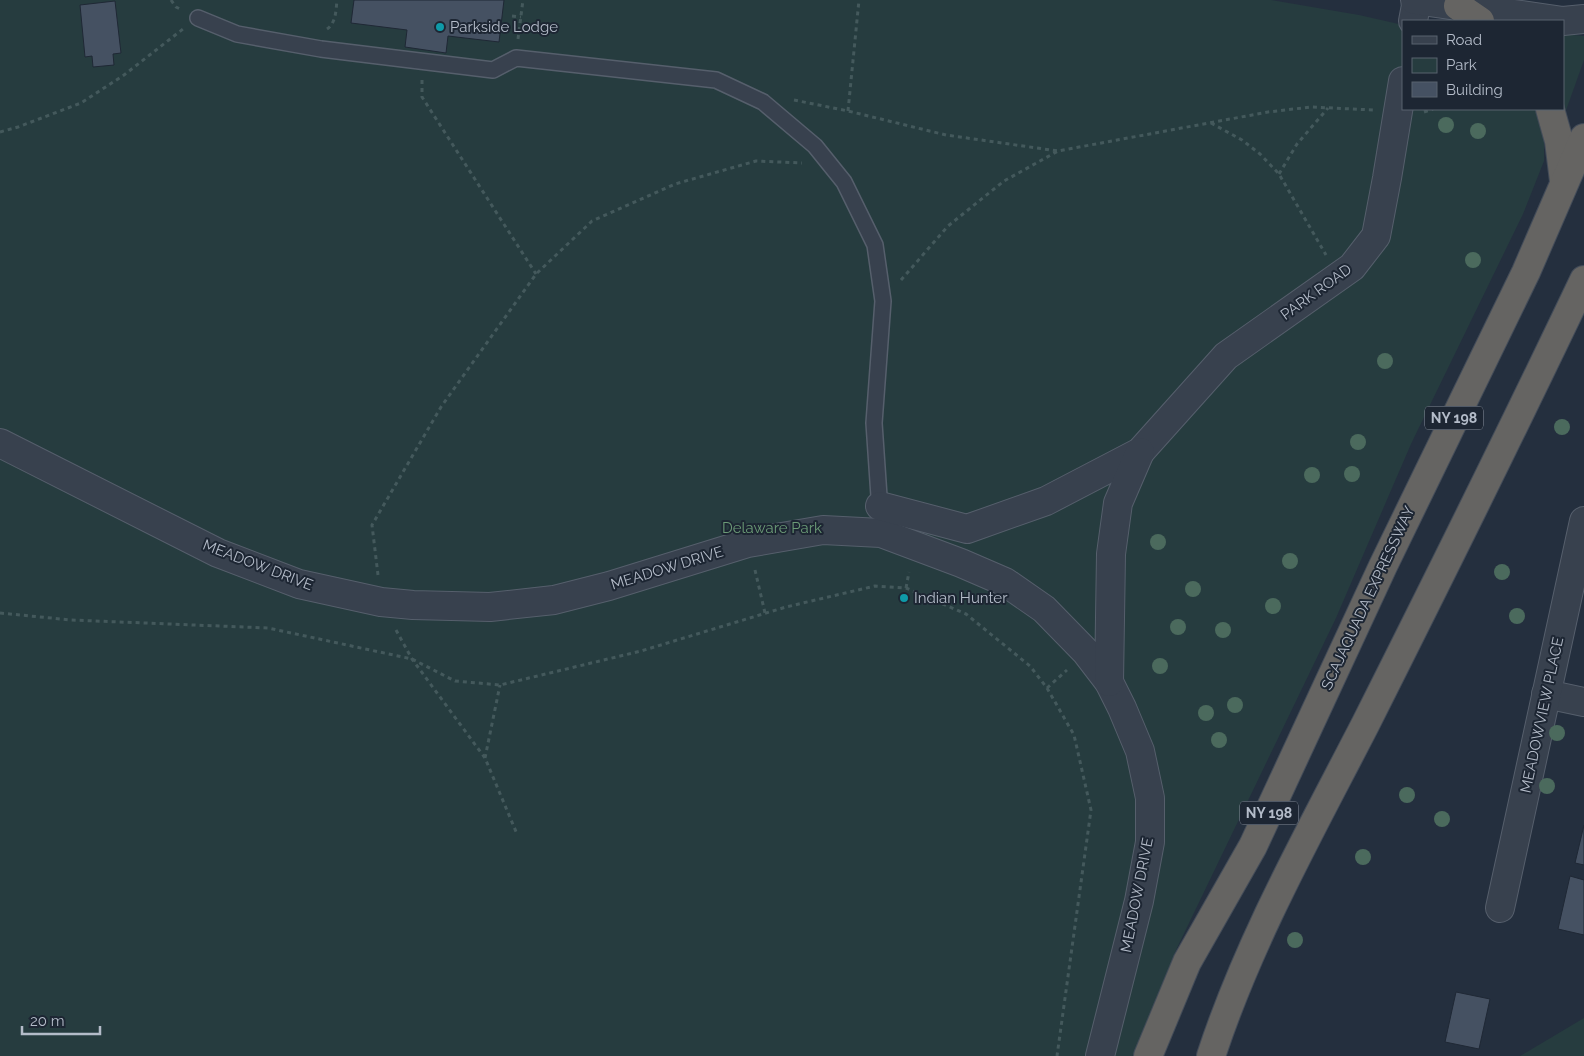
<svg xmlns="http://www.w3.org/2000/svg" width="1584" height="1056" viewBox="0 0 1584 1056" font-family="Raleway,sans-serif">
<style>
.green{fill:#263c3f}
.building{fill:#455162;stroke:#1f2835}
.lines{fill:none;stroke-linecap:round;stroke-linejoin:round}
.service-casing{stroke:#565f6c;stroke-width:18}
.minor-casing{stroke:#565f6c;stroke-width:30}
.tertiary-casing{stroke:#565f6c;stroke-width:30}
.trunk-casing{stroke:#434c59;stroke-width:30}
.path{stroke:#44595c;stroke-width:3;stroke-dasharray:4 4;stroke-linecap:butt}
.service{stroke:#38414e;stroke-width:15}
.minor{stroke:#38414e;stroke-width:28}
.tertiary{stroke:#38414e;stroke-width:28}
.trunk{stroke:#656462;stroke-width:28}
.tree{fill:#4b6a5d}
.culture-dot{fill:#0f9aa8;stroke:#1d2633;stroke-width:2}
.labels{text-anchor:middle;stroke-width:4;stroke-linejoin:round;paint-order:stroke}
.shield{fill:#1d2633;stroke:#878f9c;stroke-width:1}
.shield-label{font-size:14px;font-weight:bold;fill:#b4bcc9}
.poi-label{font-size:15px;fill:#b4bcc9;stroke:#1d2633;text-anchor:start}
.street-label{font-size:15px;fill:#b4bcc9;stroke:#1d2633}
.park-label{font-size:15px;fill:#6b9a76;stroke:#1d2633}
</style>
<rect width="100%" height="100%" fill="#242f3e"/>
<g class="green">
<polygon points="0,0 1271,0 1359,15 1403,25 1403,109 1539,109 1544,131 1544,161 1523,214 1411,444 1336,618 1177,948 1142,1033 1135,1056 0,1056"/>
<polygon points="1563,34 1584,36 1584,60 1564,116 1563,109"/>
<polygon points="1584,1018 1584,1056 1520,1056"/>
</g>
<g class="building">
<polygon points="354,0 504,0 499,42 448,36 446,53 405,47 407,30 351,23"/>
<polygon points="115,1 121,53 113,54 114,65 93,67 92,56 85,57 80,5"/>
<polygon points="1584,825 1584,865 1575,863"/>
<polygon points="1570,876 1584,880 1584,935 1558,929"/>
<polygon points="1456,992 1490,999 1479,1049 1445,1042"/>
</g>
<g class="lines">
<g class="service-casing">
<polyline id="service" points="198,18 237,34 321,49 493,70 516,58 716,80 763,102 815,146 844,182 875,245 883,301 874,423 880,511"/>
</g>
<g class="minor-casing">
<g id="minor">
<polyline points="1413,21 1417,0"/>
<polyline points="0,443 218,553 299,584 381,602 413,605 490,607 554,600 609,586 748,543 823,530 881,533 961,563 1005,582 1044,609 1086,652 1109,682 1122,708 1140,751 1150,798 1150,842 1139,901 1100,1056"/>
<polyline points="880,506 967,529 1046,501 1140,452 1226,356 1352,267 1376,236 1387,178 1403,81"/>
<polyline points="1109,682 1111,554 1118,503 1140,452"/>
<polyline points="1546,694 1584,702"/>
<polyline points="1500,908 1584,521"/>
</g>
</g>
<g class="tertiary-casing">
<polyline id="tertiary" points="1415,0 1563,21 1584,19"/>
</g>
<g class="trunk-casing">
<g id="trunk">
<polyline points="1458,6 1480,21"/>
<polyline points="1550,109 1559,141 1564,181"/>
<polyline points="1148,1056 1187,962 1253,846 1383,566 1526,272 1584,138"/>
<path d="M1211 1056C1249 940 1310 832 1366 723 1440 576 1513 429 1584 280"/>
</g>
</g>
<g class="path">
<polyline points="171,0 176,7 180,9"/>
<polyline points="512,16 521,17"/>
<path d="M327 29C336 23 336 10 337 0"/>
<polyline points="518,39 523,0"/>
<polyline points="422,80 422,97 536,274"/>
<polyline points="794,100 848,111 946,135 1058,151"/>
<polyline points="848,111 859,0"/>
<polyline points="1424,112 1433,109"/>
<polyline points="1211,123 1242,140 1260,154 1279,174 1326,255"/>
<polyline points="0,132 18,127 81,103 124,75 183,29"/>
<polyline points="1279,174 1297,144 1328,108"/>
<polyline points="901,280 948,226 1004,181 1058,151 1268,112 1311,107 1373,110"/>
<polyline points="755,570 765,613"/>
<polyline points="378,575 372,525 441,407 536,274 592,221 675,184 756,161 802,163"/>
<polyline points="906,588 909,572"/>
<polyline points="0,613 71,620 268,628 412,659 455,681 500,685 641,651 786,607 875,586 906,588 966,614 1030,666 1047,688 1074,735 1091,810 1057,1056"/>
<polyline points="396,630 412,659 485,758 517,834"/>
<polyline points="1047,688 1067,670"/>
<polyline points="485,758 500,685"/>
</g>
<use href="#service" class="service"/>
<use href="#minor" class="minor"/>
<use href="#tertiary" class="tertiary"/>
<use href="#trunk" class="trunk"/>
</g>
<g class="tree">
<circle cx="1446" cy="125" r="8"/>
<circle cx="1478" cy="131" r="8"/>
<circle cx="1473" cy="260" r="8"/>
<circle cx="1385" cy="361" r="8"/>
<circle cx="1562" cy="427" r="8"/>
<circle cx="1358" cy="442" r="8"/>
<circle cx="1352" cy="474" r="8"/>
<circle cx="1312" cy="475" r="8"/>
<circle cx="1158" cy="542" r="8"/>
<circle cx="1290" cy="561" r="8"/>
<circle cx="1502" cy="572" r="8"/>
<circle cx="1193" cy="589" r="8"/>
<circle cx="1273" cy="606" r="8"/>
<circle cx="1517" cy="616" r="8"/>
<circle cx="1178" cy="627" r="8"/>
<circle cx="1223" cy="630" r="8"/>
<circle cx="1160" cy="666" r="8"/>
<circle cx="1235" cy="705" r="8"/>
<circle cx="1206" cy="713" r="8"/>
<circle cx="1557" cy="733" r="8"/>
<circle cx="1219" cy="740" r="8"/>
<circle cx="1547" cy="786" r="8"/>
<circle cx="1407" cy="795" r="8"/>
<circle cx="1442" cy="819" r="8"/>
<circle cx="1363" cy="857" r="8"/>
<circle cx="1295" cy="940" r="8"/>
</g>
<g class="culture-dot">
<circle cx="440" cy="27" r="5"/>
<circle cx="904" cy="598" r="5"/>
</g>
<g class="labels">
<g class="shield">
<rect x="1425" y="406.5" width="58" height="23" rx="4"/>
<rect x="1240" y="801.5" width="58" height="23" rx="4"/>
</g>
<g class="shield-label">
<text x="1454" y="423">NY 198</text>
<text x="1269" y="818">NY 198</text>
</g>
<g class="poi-label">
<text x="450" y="32">Parkside Lodge</text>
<text x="914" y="603">Indian Hunter</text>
</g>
<g class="street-label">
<text transform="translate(1316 292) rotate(-36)" y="5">PARK ROAD</text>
<text transform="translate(258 565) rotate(21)" y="5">MEADOW DRIVE</text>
<text transform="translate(667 568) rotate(-17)" y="5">MEADOW DRIVE</text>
<text transform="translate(1368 598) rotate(-65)" y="5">SCAJAQUADA EXPRESSWAY</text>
<text transform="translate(1542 715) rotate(-78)" y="5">MEADOWVIEW PLACE</text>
<text transform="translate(1137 895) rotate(-79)" y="5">MEADOW DRIVE</text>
</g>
<g class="park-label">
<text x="772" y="533">Delaware Park</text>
</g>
</g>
<rect x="1402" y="20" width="162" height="90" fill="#1d2633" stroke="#59626f"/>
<rect x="1412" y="36" width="25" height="8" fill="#38414e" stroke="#59626f"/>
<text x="1446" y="45" font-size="15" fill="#b4bcc9">Road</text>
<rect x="1412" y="58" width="25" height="15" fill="#263c3f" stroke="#59626f"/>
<text x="1446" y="70" font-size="15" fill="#b4bcc9">Park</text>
<rect x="1412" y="82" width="25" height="15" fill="#455162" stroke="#59626f"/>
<text x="1446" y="95" font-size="15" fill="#b4bcc9">Building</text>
<path d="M22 1026v8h78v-8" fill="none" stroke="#b4bcc9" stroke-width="2.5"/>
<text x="30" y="1026" font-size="15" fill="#b4bcc9" stroke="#1d2633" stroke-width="4" paint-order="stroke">20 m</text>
</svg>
